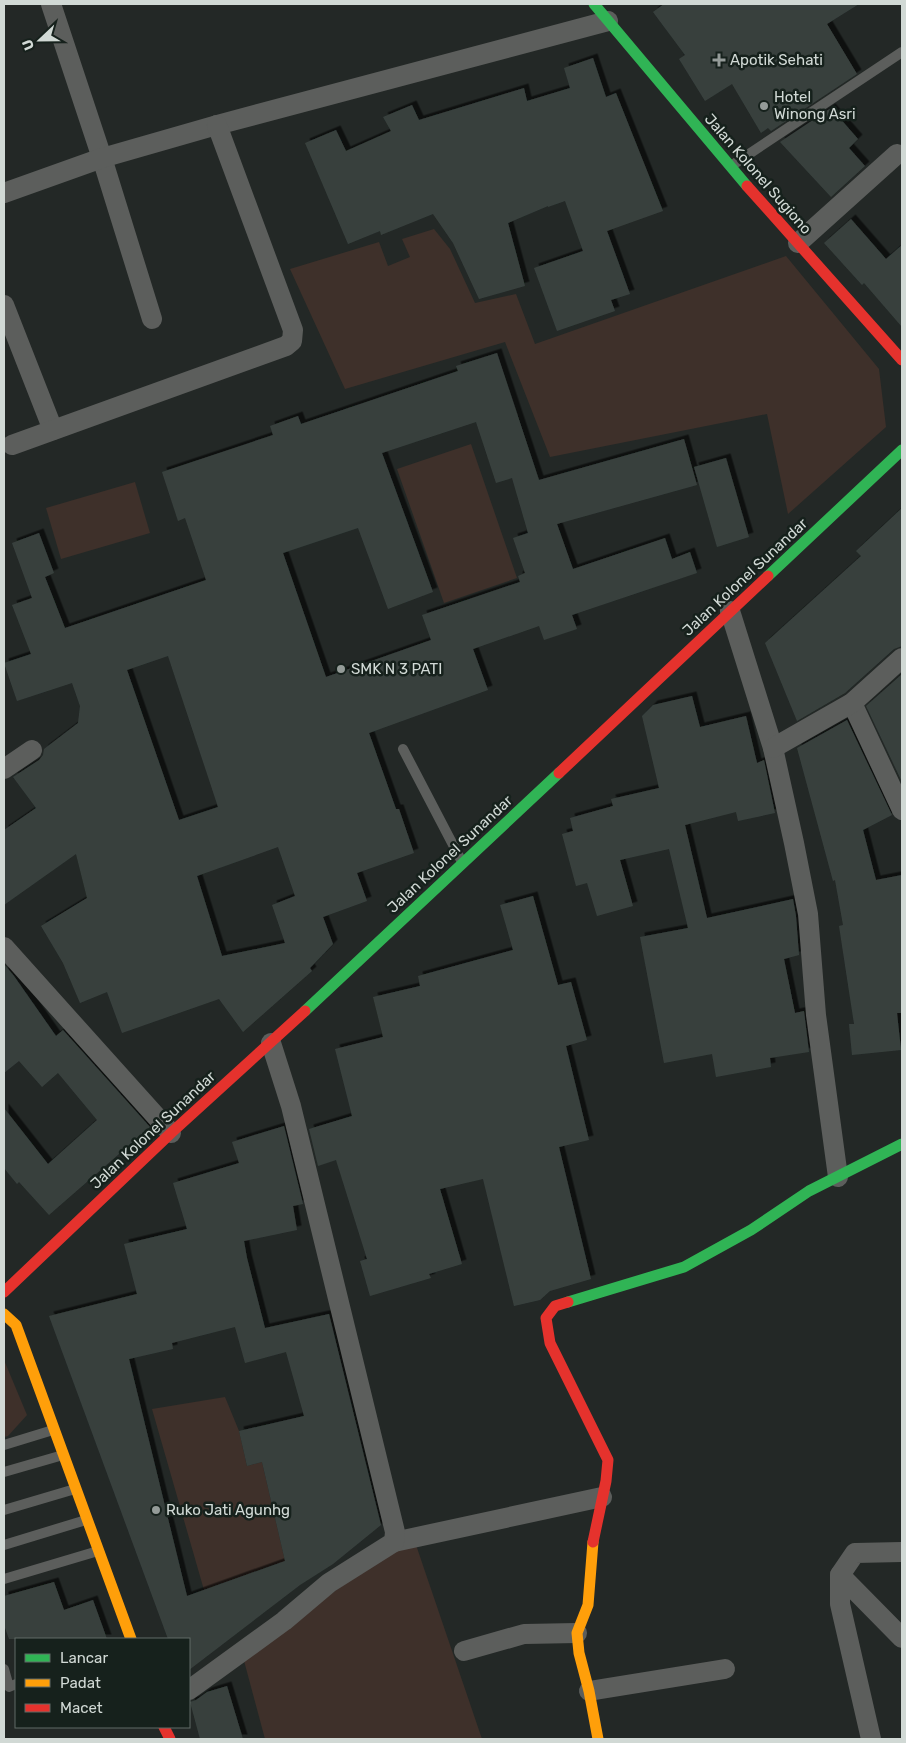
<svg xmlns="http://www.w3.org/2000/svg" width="906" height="1743" viewBox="0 0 906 1743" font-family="Rubik,sans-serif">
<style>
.green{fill:#3e302a}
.building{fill:#38413e;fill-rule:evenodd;filter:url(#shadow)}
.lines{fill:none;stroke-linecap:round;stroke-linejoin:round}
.lane{stroke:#5c5e5c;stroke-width:10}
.street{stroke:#5c5e5c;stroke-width:20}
.fast{stroke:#30b455;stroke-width:11}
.slow{stroke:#ff9f0a;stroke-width:11}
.jam{stroke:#e5322d;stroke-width:11}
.poi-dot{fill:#949b98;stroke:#16211c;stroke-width:2}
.labels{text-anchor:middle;stroke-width:5;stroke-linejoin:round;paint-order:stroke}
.poi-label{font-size:15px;fill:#d1d9d5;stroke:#16211c;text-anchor:start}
.street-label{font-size:15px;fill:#d1d9d5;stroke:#16211c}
</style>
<defs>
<filter id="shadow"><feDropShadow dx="4.5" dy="-4.5" stdDeviation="0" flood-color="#0009"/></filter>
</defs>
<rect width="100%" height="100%" fill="#232826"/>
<g class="green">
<polygon points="434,229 450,249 475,303 516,294 535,344 786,256 879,369 886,427 788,514 767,414 550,457 505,342 345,389 290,269 379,242 388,266 410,257 402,239"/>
<polygon points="471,444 517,578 444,603 397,469"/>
<polygon points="135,482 150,533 61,559 46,508"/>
<polygon points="4,1360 27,1415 8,1436 4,1437"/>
<polygon points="225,1397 239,1431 247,1466 262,1462 285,1561 204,1590 152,1409"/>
<polygon points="415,1542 482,1739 265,1739 243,1657 398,1546"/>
</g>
<g class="building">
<polygon points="664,4 859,4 827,24 857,74 771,131 768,128 761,133 732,84 705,101 679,59 685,55 653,12"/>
<polygon points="593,58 606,97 616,93 663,211 607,231 630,294 611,300 615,311 557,331 534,268 583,251 565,201 548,207 548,206 508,223 525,286 479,299 453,243 433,214 381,235 380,231 348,244 305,143 336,130 346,151 391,131 383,117 412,105 419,120 524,88 527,101 570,88 564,68"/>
<polygon points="831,108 858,139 849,148 865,166 831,197 780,142"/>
<polygon points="851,219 886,259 902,245 902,327 864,283 862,285 824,243"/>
<path d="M497 353 539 480 684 439 697 485 557 524 573 569 665 538 672 559 690 552 697 573 572 615 577 629 544 640 539 626 473 649 488 690 369 733 396 809H399L414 853 357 873 367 901 323 917 333 944 310 968 312 971 243 1032 219 999 122 1033 107 992 80 1003 63 963 41 926 87 898 76 854 4 905V830L36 808 13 777 39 760 43 755 44 749 78 723 80 706 72 683 17 701 4 663 31 654 12 605 32 598 12 543 39 533 54 573 45 577 65 628 206 580 185 518 178 521 162 472 273 435 270 426 298 416 301 424 458 371 456 366ZM476 422 496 483 512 478 528 533 513 538 525 573 518 576 520 582 422 615 431 640 326 677 283 553 358 528 388 609 433 592 382 453ZM168 656 218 807 179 820 127 670ZM278 847 295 896 272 905 285 943 222 956 197 876Z"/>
<polygon points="726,458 749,537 717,547 694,467"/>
<polygon points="902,508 902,646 894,649 845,693 797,721 765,643 861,556 856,551"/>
<polygon points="902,674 902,782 866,706"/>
<polygon points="692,696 700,727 746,716 757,763 764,760 775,813 738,821 736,812 685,825 707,918 793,899 796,916 799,955 784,959 795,1013 804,1011 809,1052 770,1058 771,1067 716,1077 712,1054 664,1063 640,937 688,928 669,849 620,860 633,906 597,916 587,883 576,886 562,834 573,831 570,818 613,806 611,799 659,788 642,716 653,705"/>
<polygon points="847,720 892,815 863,830 876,880 902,875 902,1013 897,1013 901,1050 852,1055 849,1024 854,1024 839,926 843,925 835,880 833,881 797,748"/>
<polygon points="533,896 558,985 571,982 587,1040 566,1046 589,1140 559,1147 591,1279 550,1291 540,1300 514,1306 483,1179 440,1189 462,1264 429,1274 431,1278 370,1296 360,1261 367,1259 336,1160 318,1166 309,1129 352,1116 335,1049 383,1037 373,997 420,986 418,976 513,950 500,905"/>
<polygon points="4,964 14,976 56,1036 63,1030 150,1127 49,1215 19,1182 17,1184 4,1168 4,1108 48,1164 97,1120 58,1073 42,1087 19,1061 4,1073"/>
<path d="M284 1126 303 1204 293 1206 297 1230 244 1241 247 1258 265 1328 329 1314 381 1525 333 1564 300 1585 189 1670V1639H168L49 1316 137 1294 124 1244 187 1229 173 1183 239 1163 232 1142ZM235 1327 245 1363 286 1352 304 1416 239 1431 247 1466 262 1462 285 1561 187 1596 129 1359 173 1349 172 1343Z"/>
<polygon points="54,1582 64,1610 93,1600 107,1639 9,1639 4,1625 4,1596"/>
<polygon points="227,1686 243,1739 200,1739 190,1702 196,1700 207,1692"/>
</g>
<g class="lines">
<g class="lane">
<polyline points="731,166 902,52"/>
<polyline points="403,749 462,862"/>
<polyline points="4,1445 53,1430"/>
<polyline points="4,1472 63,1455"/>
<polyline points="4,1510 75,1489"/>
<polyline points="4,1545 86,1520"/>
<polyline points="4,1579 98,1551"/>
<polyline points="4,1669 9,1687 16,1684"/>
</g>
<g class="street">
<polyline points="51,4 102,158 152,319"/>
<polyline points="4,193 102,158 217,125 608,21"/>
<polyline points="798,243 897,154"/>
<polyline points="4,305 53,430"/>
<polyline points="12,445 286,346 292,341 293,330 217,125"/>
<polyline points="730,611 773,748 794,843 808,914 816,1015 838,1177"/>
<polyline points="852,703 902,810"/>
<polyline points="773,748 852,703 902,658"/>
<polyline points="4,769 32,750"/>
<polyline points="4,947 171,1133"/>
<polyline points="394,1542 602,1497"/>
<polyline points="840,1575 902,1638"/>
<polyline points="464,1651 524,1634 577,1633"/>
<polyline points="189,1690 284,1621 329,1583 394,1542 395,1532 291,1106 271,1043"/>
<polyline points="589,1691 725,1669"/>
<polyline points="871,1739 840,1604 840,1575 855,1553 902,1552"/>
</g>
<g class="fast">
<polyline points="594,4 747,186"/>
<polyline points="768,576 902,450"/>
<polyline points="305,1011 559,773"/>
<polyline points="568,1302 684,1267 751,1230 809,1191 902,1144"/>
</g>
<g class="slow">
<polyline points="4,1314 16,1325 131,1639"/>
<polyline points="593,1542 588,1605 577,1633 579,1653 589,1691 598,1739"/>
</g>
<g class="jam">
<polyline points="747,186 902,360"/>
<polyline points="559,773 768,576"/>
<polyline points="4,1292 171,1133 305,1011"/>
<polyline points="568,1302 555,1306 546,1318 550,1343 608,1460 606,1481 593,1542"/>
<polyline points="164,1727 170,1739"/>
</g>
</g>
<g class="poi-dot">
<path d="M716.5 52.5h5v5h5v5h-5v5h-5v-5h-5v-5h5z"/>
<circle cx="764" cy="106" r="5"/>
<circle cx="341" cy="669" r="5"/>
<circle cx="156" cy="1510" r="5"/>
</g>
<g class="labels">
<g class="poi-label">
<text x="730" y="65">Apotik Sehati</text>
<text x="774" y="102">Hotel<tspan x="774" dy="17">Winong Asri</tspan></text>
<text x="351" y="674">SMK N 3 PATI</text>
<text x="166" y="1515">Ruko Jati Agunhg</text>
</g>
<g class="street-label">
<text transform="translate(758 174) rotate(49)" y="5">Jalan Kolonel Sugiono</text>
<text transform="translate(745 577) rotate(-43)" y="5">Jalan Kolonel Sunandar</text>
<text transform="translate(450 854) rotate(-43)" y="5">Jalan Kolonel Sunandar</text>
<text transform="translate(153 1130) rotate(-43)" y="5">Jalan Kolonel Sunandar</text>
</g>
</g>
<rect width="906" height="1743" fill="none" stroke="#d1d9d5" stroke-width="10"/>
<rect x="15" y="1638" width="175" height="90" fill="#16211c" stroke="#616b66"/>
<rect x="25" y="1654" width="25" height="8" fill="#30b455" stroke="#616b66"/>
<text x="60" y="1663" font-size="15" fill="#d1d9d5">Lancar</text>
<rect x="25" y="1679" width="25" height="8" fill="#ff9f0a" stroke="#616b66"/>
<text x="60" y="1688" font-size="15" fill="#d1d9d5">Padat</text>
<rect x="25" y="1704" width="25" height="8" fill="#e5322d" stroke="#616b66"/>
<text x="60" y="1713" font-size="15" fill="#d1d9d5">Macet</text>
<g transform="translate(40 40) rotate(248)" stroke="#16211c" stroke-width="4" paint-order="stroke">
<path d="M0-4L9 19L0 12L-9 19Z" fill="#d1d9d5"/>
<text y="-8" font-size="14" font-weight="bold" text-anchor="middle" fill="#d1d9d5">U</text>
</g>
</svg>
